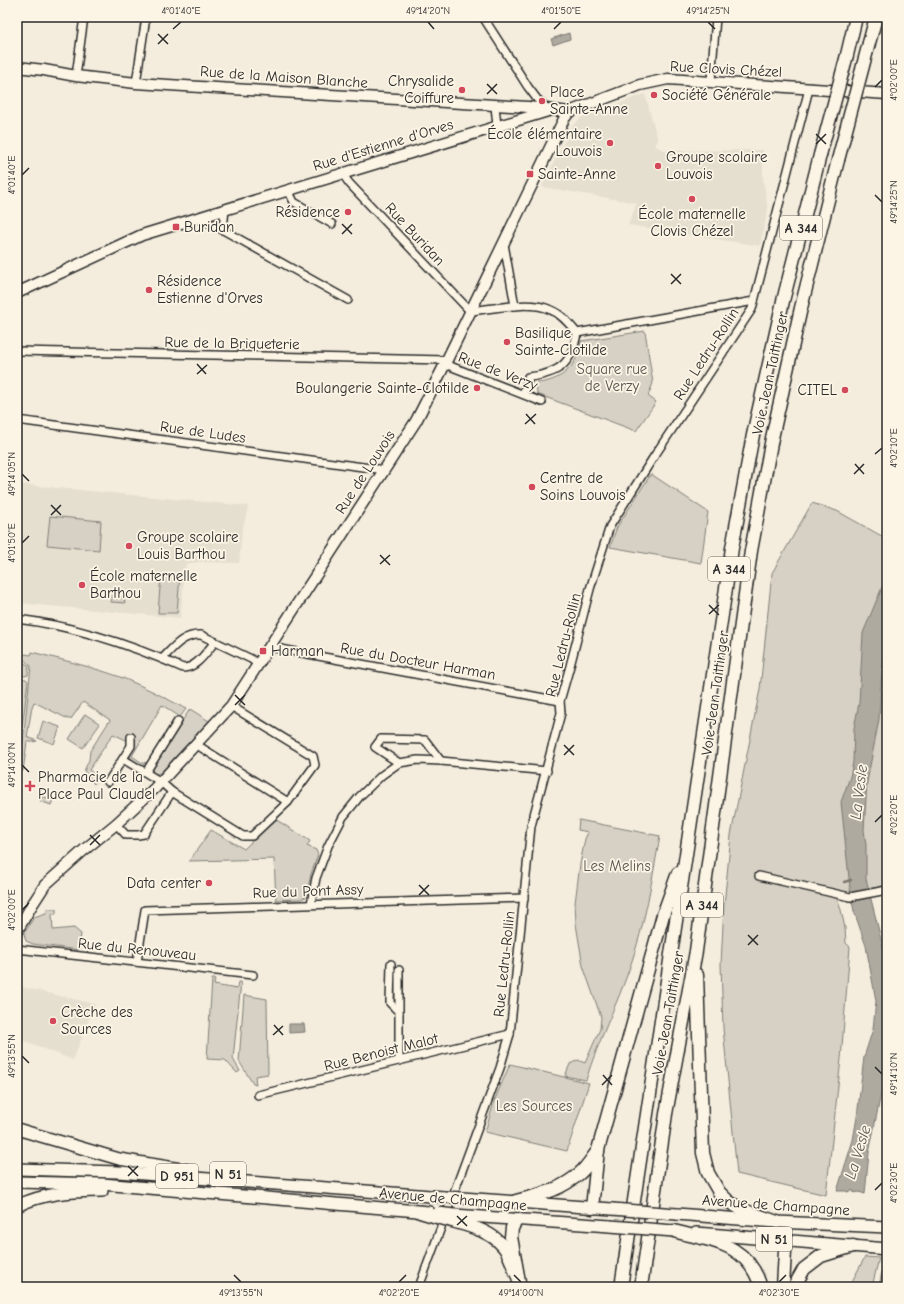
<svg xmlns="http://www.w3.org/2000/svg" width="904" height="1304" viewBox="0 0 904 1304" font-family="'Comic Neue',sans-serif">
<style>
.built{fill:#e5dfd0}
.green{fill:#d6d1c4;stroke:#807e78}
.water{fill:#afaaa0;stroke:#7a7771}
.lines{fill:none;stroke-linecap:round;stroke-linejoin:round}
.stream{stroke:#7a7771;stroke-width:2.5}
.street-casing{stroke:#2b2b2b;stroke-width:10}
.secondary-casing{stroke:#2b2b2b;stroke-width:13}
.primary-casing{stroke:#2b2b2b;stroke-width:14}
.highway-casing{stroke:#2b2b2b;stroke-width:15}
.street{stroke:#fcf5e5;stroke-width:7}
.secondary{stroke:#fcf5e5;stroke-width:10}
.primary{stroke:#fcf5e5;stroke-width:11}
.highway{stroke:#fcf5e5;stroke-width:12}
.primary-bridge-casing{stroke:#2b2b2b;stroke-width:14;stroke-linecap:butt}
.highway-bridge-casing{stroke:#2b2b2b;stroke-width:15;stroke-linecap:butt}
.primary-bridge{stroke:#fcf5e5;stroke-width:11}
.highway-bridge{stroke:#fcf5e5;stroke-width:12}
.ticks{fill:none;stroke:#2b2b2b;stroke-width:1.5}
.poi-dot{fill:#d1495b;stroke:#fcf5e5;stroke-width:1.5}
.labels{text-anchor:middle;stroke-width:3.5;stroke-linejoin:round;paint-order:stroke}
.shield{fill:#fcf5e5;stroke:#6a6863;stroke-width:1}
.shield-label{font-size:14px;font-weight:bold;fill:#2b2b2b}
.street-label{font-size:15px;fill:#2b2b2b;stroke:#fcf5e5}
.poi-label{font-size:15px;fill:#2b2b2b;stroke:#fcf5e5;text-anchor:start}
.park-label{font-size:15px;fill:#565451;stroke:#fcf5e5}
.water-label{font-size:16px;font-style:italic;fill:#595754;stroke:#fcf5e5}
.neatline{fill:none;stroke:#2b2b2b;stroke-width:1.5}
.ticks-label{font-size:10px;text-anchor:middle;fill:#2b2b2b}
</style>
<rect width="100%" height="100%" fill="#f4edde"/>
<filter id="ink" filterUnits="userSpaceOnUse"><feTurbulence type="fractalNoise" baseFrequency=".025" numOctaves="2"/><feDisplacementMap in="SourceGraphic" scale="8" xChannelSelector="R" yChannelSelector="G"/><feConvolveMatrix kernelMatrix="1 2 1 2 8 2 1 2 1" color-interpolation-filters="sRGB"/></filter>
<g filter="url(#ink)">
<g class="built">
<polygon points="645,94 658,141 654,145 667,152 668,151 763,150 763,179 768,209 760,246 628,225 637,203 542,187 571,127 582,117"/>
<polygon points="17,484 248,506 247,513 242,530 239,563 199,562 186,564 180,618 17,603"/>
<polygon points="18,986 95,1004 73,1060 17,1038"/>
</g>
<g class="green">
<path d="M645 331 653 383 648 396 656 402 636 431 537 394 536 383C560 382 579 366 581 341Z"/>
<polygon points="651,474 708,512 701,563 610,547 617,527"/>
<polygon points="812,503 837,511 887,539 887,885 850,893 834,890 841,910 845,928 846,943 850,947 841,1059 826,1195 737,1174 723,1028 721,964 724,905 731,835 760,689 772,573"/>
<polygon points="50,516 101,521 99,550 47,545"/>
<polygon points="161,574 180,575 177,613 158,613"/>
<polygon points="112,596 124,598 125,603 111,602"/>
<path d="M32 652C62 660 93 667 123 678 145 687 166 698 186 709L180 717 162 705 132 756 144 764 145 762 149 764 147 767C141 767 132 761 130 756L135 743 128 738 126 740 113 734 89 770 98 777 94 784 84 771 89 760 90 751 110 720 83 702 71 719H68L34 702 32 707 27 737 37 741 32 742H27L23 771H20L31 666 22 658 25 654 31 655Z"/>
<polygon points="19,660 29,666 28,675 25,676 17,675 17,661"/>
<polygon points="17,678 26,679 28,681 17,768 17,704 19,690 17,690"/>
<path d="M190 709 209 721 162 771C159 774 156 775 152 772L151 769Z"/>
<polygon points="85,714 100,724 83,748 69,739"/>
<polygon points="43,721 60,727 54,744 38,738"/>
<polygon points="42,796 53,800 51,805 40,801"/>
<polygon points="275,819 310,841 307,846 316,850 318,855 311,874 306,897 301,899 276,900 274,859 189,861 211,830 244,849"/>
<path d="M579 820 660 836C652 880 645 924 630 967 617 1005 598 1041 586 1080L565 1076 570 1064 578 1060 585 1063 600 1029 601 1017 583 966 576 924 575 903 580 864 585 839 588 832 578 830Z"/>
<polygon points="47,909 56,909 56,914 52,914 53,930 74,928 81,934 79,950 33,944 26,941 24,934 34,917 46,913"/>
<polygon points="212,979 215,979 214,985 237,989 238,982 241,982 233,1059 240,1071 237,1073 225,1060 207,1059"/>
<polygon points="244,995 267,999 268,1074 255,1076 256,1085 253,1084 239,1061"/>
<polygon points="510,1064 589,1083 567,1151 485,1132 495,1099"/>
<polygon points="865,1257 879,1258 872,1287 849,1287"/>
</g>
<g class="water">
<polygon points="569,33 570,39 553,45 551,39"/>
<polygon points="887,580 887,628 881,684 879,719 867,782 864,830 866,845 866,879 887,963 887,1064 869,1153 865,1194 859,1192 854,1193 854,1191 849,1191 848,1192 847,1192 846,1191 837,1191 853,1140 857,1117 864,1057 873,1029 876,1001 866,946 854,911 851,897 841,802 850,777 853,762 854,728 859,703 863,633 883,585"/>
<polygon points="289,1024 304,1024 305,1032 289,1033"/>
<polygon points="887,1245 887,1287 879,1287"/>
<polygon points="820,1282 824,1284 829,1283 829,1284 850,1285 849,1287 819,1287"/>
</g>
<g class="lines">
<polyline class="stream" points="844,882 851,880"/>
<g class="street-casing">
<g id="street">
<polyline points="483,17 528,87 537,99 549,110"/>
<polyline points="76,76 84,17"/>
<polyline points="711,81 716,17"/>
<polyline points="136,83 146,17"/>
<polyline points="495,106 497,126"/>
<path d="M342 173 349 183 470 311C493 309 530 300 551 310 562 314 570 325 577 333 572 364 559 374 528 377V380L523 394"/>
<polyline points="288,190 294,202 332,224"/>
<polyline points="197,217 223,230 348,300"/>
<polyline points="223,230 225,209"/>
<polyline points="504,244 515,306"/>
<polyline points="577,333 754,301"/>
<polyline points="17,351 446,360"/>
<polyline points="444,365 450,366 542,402"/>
<polyline points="17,420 385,470"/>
<path d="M17 619C75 626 129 644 183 668 197 668 206 652 215 642"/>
<polyline points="270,647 560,701"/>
<path d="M162 659C174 647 183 634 201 635L251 659 259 665"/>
<polyline points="197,745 288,802"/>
<polyline points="123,759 161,782 172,792 243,836 252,836 288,802 315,765 313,756 231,706"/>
<polyline points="399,763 375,747 381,739 425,740 441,761"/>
<polyline points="146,772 178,721"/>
<polyline points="108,782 131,746 131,737"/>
<polyline points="116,824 126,835 138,835 144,834 172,792"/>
<polyline points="759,876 850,897 887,890"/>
<polyline points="311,904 316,878 328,846 343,817 360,796 382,775 399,763 418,760 441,761 547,771"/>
<polyline points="17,949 253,975"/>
<polyline points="137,962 145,910 524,898"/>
<polyline points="391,964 390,1003 399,1012 399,1061"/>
<polyline points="399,970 399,1012"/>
<polyline points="258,1095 510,1034"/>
<polyline points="419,1287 500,1068 510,1034 531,826 561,713 560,701 570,666 590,589 610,526 653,458 752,309 809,89"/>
</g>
</g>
<g class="secondary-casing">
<g id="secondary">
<polyline points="17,67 44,70 76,76 136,83 528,107 569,112 640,85 668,79 887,94"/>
<polyline points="17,293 142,235 548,111"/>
<polyline points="17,931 32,905 45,885 84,850 116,824 155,788 231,706 416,421 442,370 564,119 569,112"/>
</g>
</g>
<g class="primary-casing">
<g id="primary">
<polyline points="17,1129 119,1159 187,1170"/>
<polyline points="17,1169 118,1172 444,1197"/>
<polyline points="17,1182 102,1184 429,1212"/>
<polyline points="462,1198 612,1209"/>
<path d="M17 1206C43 1193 73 1191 102 1191"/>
<polyline points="677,1214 777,1222 887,1227"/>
<polyline points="454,1215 610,1226"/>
<polyline points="696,1233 887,1249"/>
</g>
</g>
<g class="highway-casing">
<g id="highway">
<polyline points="869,43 876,17"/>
<polyline points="847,55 856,17"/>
<polyline points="697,975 703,1153 708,1173 719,1192 729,1202 743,1210 777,1222"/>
<path d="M513 1202C538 1195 560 1191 580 1173 587 1167 592 1158 598 1151"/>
<polyline points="592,1208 598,1150 663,915 678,873"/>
<polyline points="420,1212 437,1217"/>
<polyline points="517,1219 512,1228 511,1237 520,1287"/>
<path d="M452 1221C470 1226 491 1231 504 1247 510 1254 513 1267 517 1275"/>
<path d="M674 1231C713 1242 747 1242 761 1287"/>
<polyline points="621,1287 732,548 753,435 783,301 820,155"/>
<polyline points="641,1287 666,1114 696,951 751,551 772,438 801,308 838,160"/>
<polyline points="783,1287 785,1251"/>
<polyline points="794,1287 804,1269 821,1256 853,1246"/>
</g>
</g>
<use href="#street" class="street"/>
<use href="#secondary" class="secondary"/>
<use href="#primary" class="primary"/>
<use href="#highway" class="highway"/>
<g class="primary-bridge-casing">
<g id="primary-bridge">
<polyline points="444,1197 462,1198"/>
<polyline points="612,1209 677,1214"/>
<polyline points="438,1213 454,1215"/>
<polyline points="610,1226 674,1231"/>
</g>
</g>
<g class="highway-bridge-casing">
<g id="highway-bridge">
<polyline points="820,155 847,55"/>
<polyline points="838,160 869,43"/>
<polyline points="437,1217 452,1221"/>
</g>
</g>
<use href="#primary-bridge" class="primary-bridge"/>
<use href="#highway-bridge" class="highway-bridge"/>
</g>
</g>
<path class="ticks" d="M428 22 434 29M708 22 715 29M173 29 181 22M554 29 561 22M158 34 168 44M158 44 168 34M487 84 497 94M875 87 882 80M487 94 497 84M816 134 826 144M816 144 826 134M22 175 29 168M875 195 882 202M342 224 352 234M342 234 352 224M671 274 681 284M671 284 681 274M197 364 206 374M197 374 207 365M526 414 535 424M525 424 536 414M875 454 882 448M855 464 864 474M22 474 29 481M854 474 864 464M51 505 61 515M51 515 61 505M22 543 29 536M380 555 390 565M380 564 390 555M709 605 719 615M709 614 719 605M235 695 245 705M235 705 245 695M564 745 574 755M564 755 574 745M22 765 29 772M875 822 882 815M90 835 100 845M90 845 100 835M419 885 429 895M419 895 429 885M22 910 29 903M748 935 758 945M748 945 758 935M274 1025 283 1035M273 1035 283 1026M22 1056 29 1063M875 1067 882 1074M603 1075 612 1085M602 1085 612 1075M128 1166 138 1176M128 1176 138 1166M875 1190 882 1183M457 1216 467 1226M457 1225 467 1216M234 1275 241 1282M514 1275 521 1282M399 1282 406 1275M779 1282 786 1275"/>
<g class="poi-dot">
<circle cx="462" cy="90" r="4"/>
<circle cx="654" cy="95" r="4"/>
<circle cx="542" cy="101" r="4"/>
<circle cx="610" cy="143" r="4"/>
<circle cx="658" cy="166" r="4"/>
<rect x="526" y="170" width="8" height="8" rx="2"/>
<circle cx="692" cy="199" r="4"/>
<circle cx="348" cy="212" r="4"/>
<rect x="172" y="223" width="8" height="8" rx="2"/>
<circle cx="149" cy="290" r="4"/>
<circle cx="507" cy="342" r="4"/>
<circle cx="477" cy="388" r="4"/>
<circle cx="845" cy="390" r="4"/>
<circle cx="532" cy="487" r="4"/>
<circle cx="129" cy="546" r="4"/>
<circle cx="82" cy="585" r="4"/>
<rect x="259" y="647" width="8" height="8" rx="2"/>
<path d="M28 780h4v4h4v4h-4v4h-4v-4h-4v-4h4z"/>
<circle cx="209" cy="883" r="4"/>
<circle cx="53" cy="1021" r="4"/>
</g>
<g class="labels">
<g class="shield">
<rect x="780" y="216" width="42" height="24" rx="3"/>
<rect x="708" y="557" width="42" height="24" rx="3"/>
<rect x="681" y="893" width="42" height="24" rx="3"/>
<rect x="210" y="1162" width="36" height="24" rx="3"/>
<rect x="156" y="1164" width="42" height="24" rx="3"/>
<rect x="756" y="1227" width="36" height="24" rx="3"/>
</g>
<g class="shield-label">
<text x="801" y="233">A 344</text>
<text x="729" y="574">A 344</text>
<text x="702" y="910">A 344</text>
<text x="228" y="1179">N 51</text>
<text x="177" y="1181">D 951</text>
<text x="774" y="1244">N 51</text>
</g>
<g class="street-label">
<text transform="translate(726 69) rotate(3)" y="5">Rue Clovis Chézel</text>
<text transform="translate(284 77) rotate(4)" y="5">Rue de la Maison Blanche</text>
<text transform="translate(383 145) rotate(-17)" y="5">Rue d'Estienne d'Orves</text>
<text transform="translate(415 234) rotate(47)" y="5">Rue Buridan</text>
<text transform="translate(232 343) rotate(1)" y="5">Rue de la Briqueterie</text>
<text transform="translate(706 354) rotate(-57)" y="5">Rue Ledru-Rollin</text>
<text transform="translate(498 371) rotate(21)" y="5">Rue de Verzy</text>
<text transform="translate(770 373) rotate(-78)" y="5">Voie Jean Taittinger</text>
<text transform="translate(203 432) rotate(8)" y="5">Rue de Ludes</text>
<text transform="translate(365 472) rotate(-57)" y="5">Rue de Louvois</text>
<text transform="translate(563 645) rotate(-76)" y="5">Rue Ledru-Rollin</text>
<text transform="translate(418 661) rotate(10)" y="5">Rue du Docteur Harman</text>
<text transform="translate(715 693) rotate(-82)" y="5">Voie Jean Taittinger</text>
<text transform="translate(308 891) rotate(-2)" y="5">Rue du Pont Assy</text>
<text transform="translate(137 949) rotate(6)" y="5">Rue du Renouveau</text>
<text transform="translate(504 964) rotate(-84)" y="5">Rue Ledru-Rollin</text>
<text transform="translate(668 1013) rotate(-80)" y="5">Voie Jean Taittinger</text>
<text transform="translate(381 1052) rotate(-14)" y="5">Rue Benoist Malot</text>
<text transform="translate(453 1199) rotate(5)" y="5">Avenue de Champagne</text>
<text transform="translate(776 1205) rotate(4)" y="5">Avenue de Champagne</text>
</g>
<g class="poi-label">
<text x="454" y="86" text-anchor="end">Chrysalide<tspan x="454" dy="17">Coiffure</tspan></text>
<text x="550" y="97">Place<tspan x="550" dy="17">Sainte-Anne</tspan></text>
<text x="662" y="100">Société Générale</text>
<text x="602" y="139" text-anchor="end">École élémentaire<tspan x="602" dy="17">Louvois</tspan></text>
<text x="666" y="162">Groupe scolaire<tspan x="666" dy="17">Louvois</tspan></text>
<text x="538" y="179">Sainte-Anne</text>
<text x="340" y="217" text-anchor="end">Résidence</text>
<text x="692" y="219" text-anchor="middle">École maternelle<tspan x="692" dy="17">Clovis Chézel</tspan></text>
<text x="184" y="232">Buridan</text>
<text x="157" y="286">Résidence<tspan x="157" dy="17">Estienne d'Orves</tspan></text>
<text x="515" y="338">Basilique<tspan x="515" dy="17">Sainte-Clotilde</tspan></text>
<text x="469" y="393" text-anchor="end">Boulangerie Sainte-Clotilde</text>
<text x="837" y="395" text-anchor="end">CITEL</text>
<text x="540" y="483">Centre de<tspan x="540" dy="17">Soins Louvois</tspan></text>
<text x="137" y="542">Groupe scolaire<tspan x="137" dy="17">Louis Barthou</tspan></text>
<text x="90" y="581">École maternelle<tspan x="90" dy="17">Barthou</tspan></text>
<text x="271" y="656">Harman</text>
<text x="38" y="782">Pharmacie de la<tspan x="38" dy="17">Place Paul Claudel</tspan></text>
<text x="201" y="888" text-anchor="end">Data center</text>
<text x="61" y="1017">Crèche des<tspan x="61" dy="17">Sources</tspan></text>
</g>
<g class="park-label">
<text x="612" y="374">Square rue<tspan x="612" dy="17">de Verzy</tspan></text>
<text x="617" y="871">Les Melins</text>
<text x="534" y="1111">Les Sources</text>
</g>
<g class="water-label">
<text transform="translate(858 792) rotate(-83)" y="6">La Vesle</text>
<text transform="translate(857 1152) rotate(-73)" y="6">La Vesle</text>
</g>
</g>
<rect width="904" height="1304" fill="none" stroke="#fcf5e5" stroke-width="44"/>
<rect x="22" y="22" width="860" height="1260" class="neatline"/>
<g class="ticks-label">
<text x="181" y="14">4°01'40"E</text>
<text x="428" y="14">49°14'20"N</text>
<text x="561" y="14">4°01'50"E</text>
<text x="708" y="14">49°14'25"N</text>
<text transform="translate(893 80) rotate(-90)" y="4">4°02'00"E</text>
<text transform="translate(11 175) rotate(-90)" y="4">4°01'40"E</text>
<text transform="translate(893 202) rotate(-90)" y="4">49°14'25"N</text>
<text transform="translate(893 448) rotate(-90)" y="4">4°02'10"E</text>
<text transform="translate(11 474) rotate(-90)" y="4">49°14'05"N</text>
<text transform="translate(11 543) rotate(-90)" y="4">4°01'50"E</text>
<text transform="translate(11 765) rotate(-90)" y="4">49°14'00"N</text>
<text transform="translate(893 815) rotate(-90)" y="4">4°02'20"E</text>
<text transform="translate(11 910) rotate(-90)" y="4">4°02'00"E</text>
<text transform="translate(11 1056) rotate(-90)" y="4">49°13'55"N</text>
<text transform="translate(893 1074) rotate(-90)" y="4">49°14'10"N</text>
<text transform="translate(893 1183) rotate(-90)" y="4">4°02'30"E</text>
<text x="241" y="1296">49°13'55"N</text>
<text x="399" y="1296">4°02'20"E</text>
<text x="521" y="1296">49°14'00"N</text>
<text x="779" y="1296">4°02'30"E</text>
</g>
</svg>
